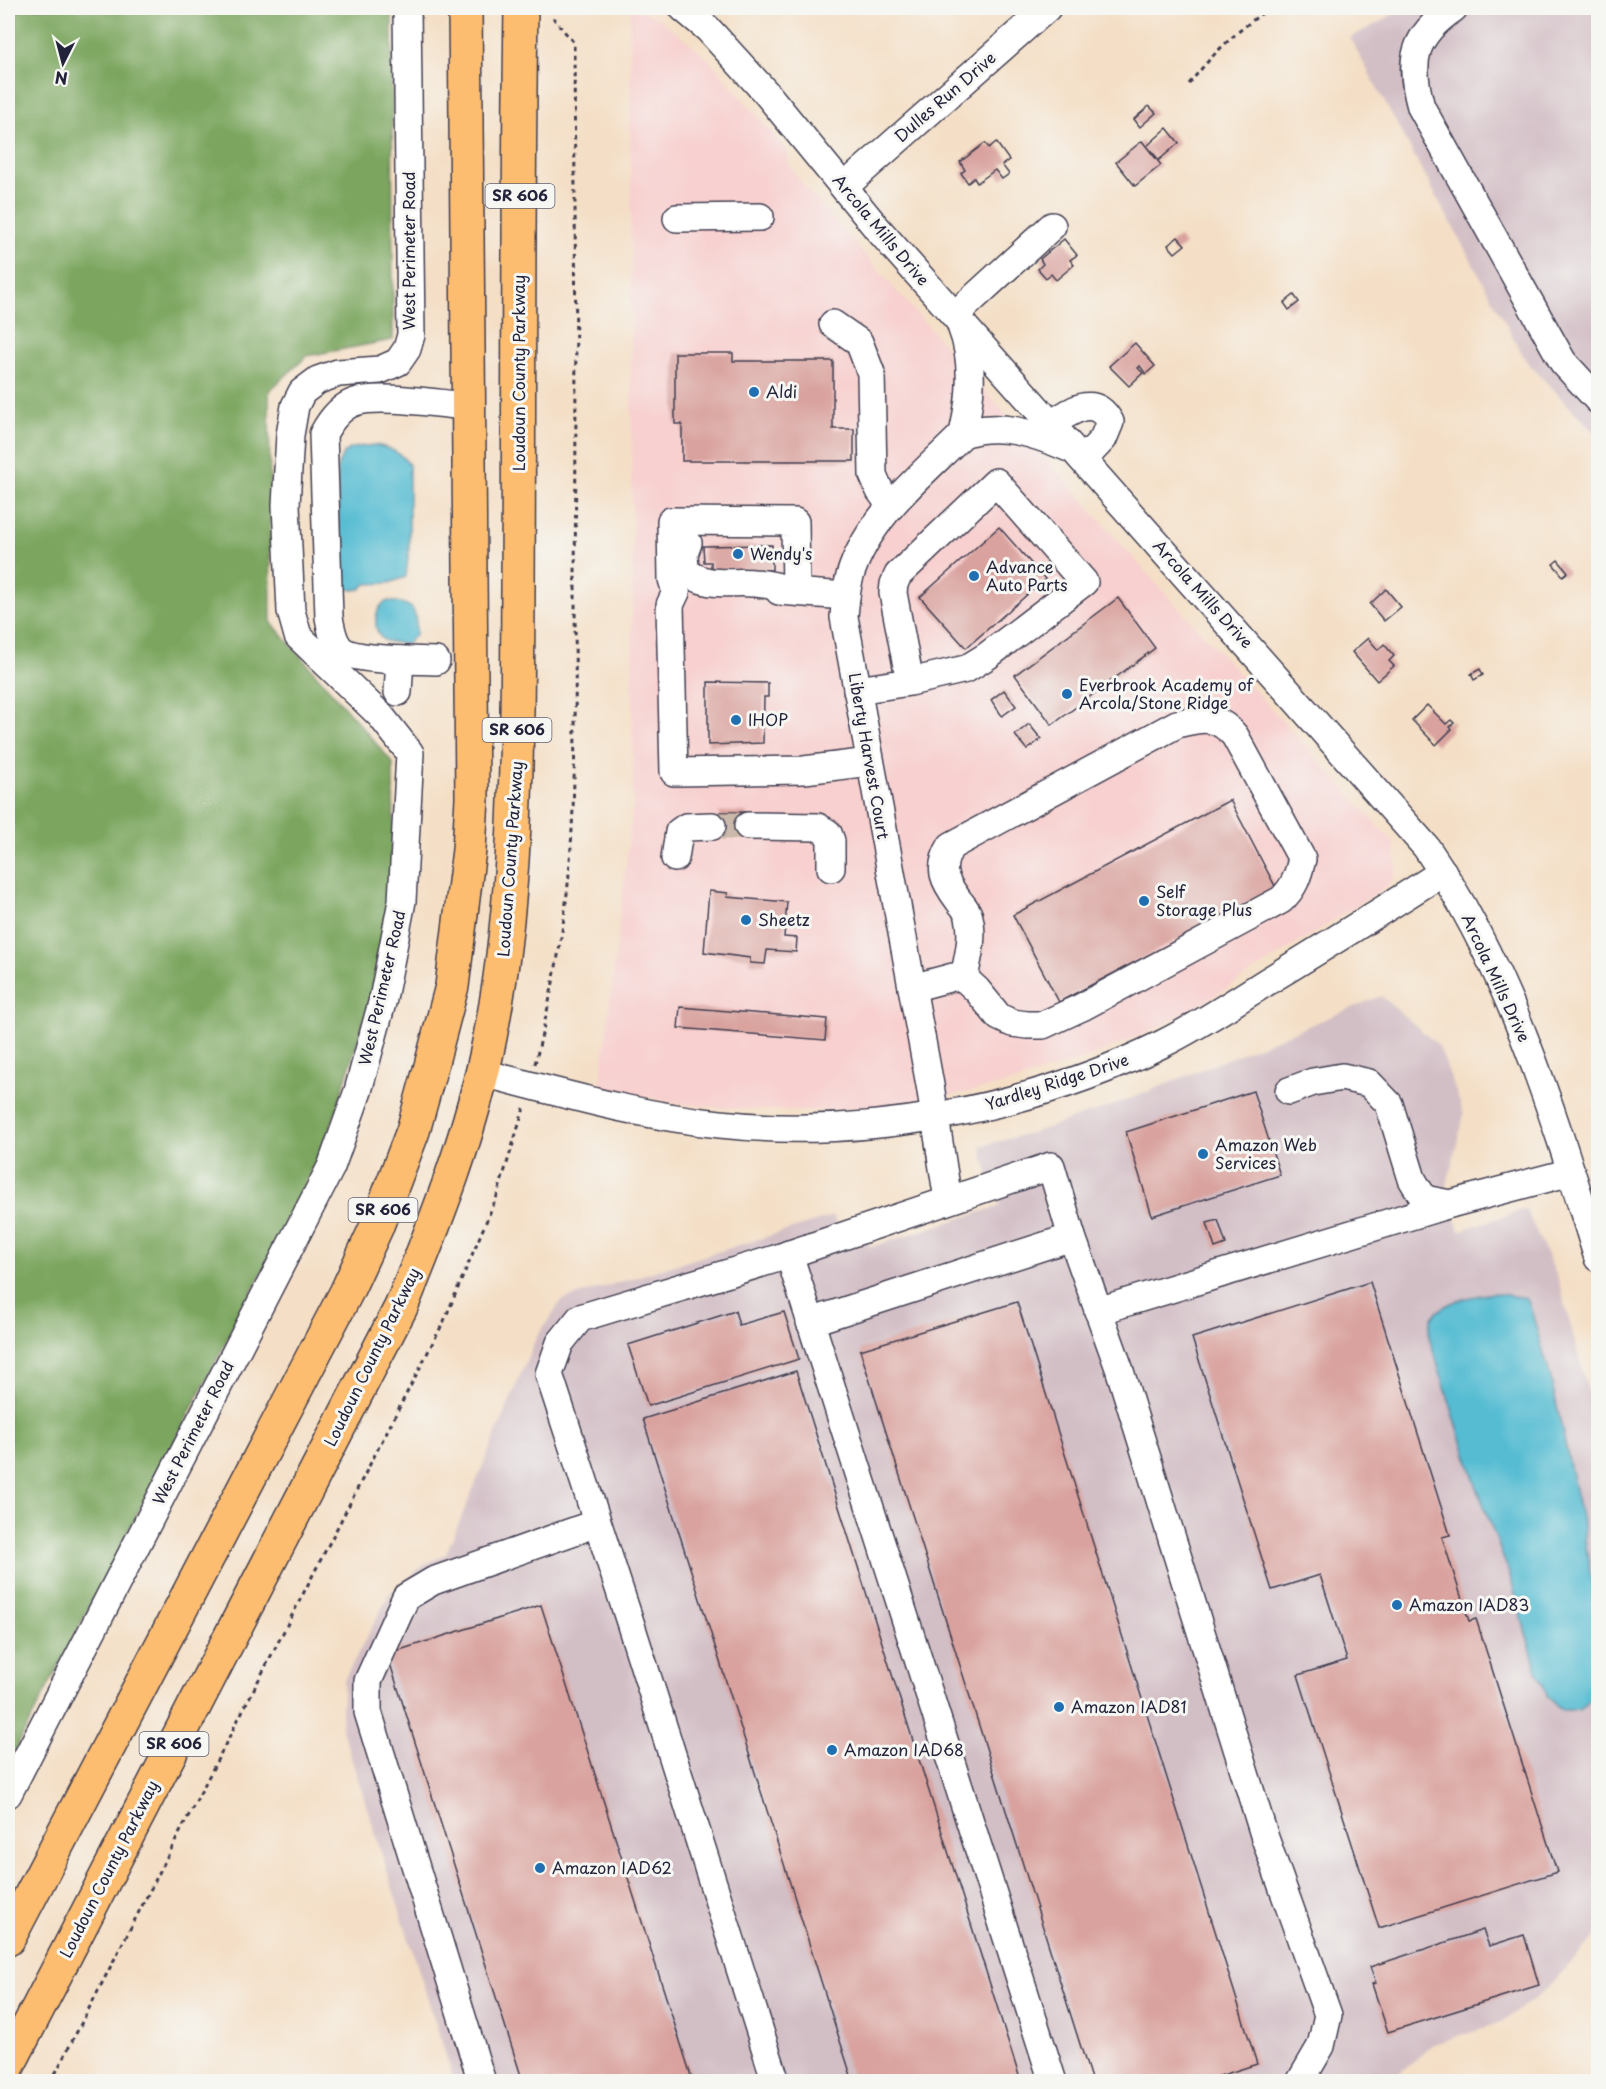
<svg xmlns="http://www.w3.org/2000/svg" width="1606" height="2089" viewBox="0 0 1606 2089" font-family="'Playpen Sans',sans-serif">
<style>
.built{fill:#f7d0cf}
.industrial{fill:#d2bec5}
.forest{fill:#7ca65e;stroke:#4f644c;stroke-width:1.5}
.water{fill:#55bcd2;stroke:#3c6f86;stroke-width:1.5}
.building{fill:#d9a29e}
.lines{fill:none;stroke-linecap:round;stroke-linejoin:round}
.minor-tunnel{stroke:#cab9aa;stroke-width:27;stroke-dasharray:27 14;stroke-linecap:butt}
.minor-casing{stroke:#423e50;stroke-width:30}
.major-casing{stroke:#423e50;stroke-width:36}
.path{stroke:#423e50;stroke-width:3;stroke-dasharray:4.5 4.5;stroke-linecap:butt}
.minor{stroke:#fff;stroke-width:27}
.major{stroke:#fdbd6f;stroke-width:33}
.poi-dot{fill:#1f6fb2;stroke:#f6f6f2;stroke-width:2}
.labels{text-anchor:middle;stroke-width:6;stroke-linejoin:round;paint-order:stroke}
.shield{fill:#f6f6f2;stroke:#626272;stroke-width:1.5}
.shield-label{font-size:15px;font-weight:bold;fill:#22223b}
.street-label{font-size:16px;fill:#22223b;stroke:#f6f6f2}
.poi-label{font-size:16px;fill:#22223b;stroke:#f6f6f2;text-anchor:start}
</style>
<rect width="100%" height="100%" fill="#f6f6f2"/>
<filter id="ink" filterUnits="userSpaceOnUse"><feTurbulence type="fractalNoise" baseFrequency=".0167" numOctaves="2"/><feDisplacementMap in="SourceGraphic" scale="12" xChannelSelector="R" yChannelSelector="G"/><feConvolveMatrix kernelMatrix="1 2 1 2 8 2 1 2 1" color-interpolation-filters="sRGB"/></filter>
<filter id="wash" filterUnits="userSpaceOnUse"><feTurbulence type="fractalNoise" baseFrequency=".008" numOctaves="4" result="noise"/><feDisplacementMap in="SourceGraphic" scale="24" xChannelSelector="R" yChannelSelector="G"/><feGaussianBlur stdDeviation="1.35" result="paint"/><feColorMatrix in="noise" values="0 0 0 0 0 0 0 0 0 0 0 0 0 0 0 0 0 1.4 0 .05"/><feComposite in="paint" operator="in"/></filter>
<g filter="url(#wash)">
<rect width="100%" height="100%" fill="#f4dfc6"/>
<polygon class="built" points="630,8 634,8 658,18 690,43 707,58 784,147 788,154 787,163 808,191 1146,572 1394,843 1397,867 1393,879 1386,887 1210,999 1155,1029 1097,1054 1013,1082 969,1092 895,1105 851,1109 801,1111 722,1108 673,1103 600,1088 633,803"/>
<g class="industrial">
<polygon points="1405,8 1598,8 1598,436 1526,361 1350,38"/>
<polygon points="1381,996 1439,1046 1464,1114 1447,1185 1459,1231 1526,1209 1558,1279 1598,1429 1598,1816 1591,1818 1598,1842 1598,1932 1594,1938 1543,1993 1501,2022 1434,2044 1391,2080 1386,2082 454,2081 341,1726 344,1680 390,1593 425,1564 446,1554 536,1338 562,1300 834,1216 840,1237 865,1229 870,1247 1000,1206 992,1178 989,1178 981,1146 1035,1132 1125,1101"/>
</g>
<polygon class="forest" points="8,8 392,8 393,340 307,356 269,391 271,622 393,763 394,873 371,997 331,1127 288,1222 8,1764"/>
<g class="water">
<path d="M374 445C389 447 401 452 409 465V548L406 577 389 583 366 584 361 589 352 590 343 586 340 574 337 468C344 445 353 448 374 445Z"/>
<path d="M389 601C414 604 417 608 416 634L407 644C401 643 389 643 384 640 371 632 374 603 389 601Z"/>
<path d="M1493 1293 1526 1298 1530 1306 1551 1379 1583 1526 1592 1585 1596 1669 1593 1697 1580 1710H1562L1548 1697 1537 1672 1510 1576 1475 1482 1429 1337C1429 1330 1429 1324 1432 1318 1444 1300 1474 1296 1493 1293Z"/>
</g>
<g id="blocks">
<g class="building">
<polygon points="1149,106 1156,113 1140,127 1134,119"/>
<polygon points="1167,128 1179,143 1159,160 1147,146"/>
<polygon points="1142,141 1161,165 1135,186 1116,162"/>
<polygon points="996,142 1009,160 1002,165 1009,174 1002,179 995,170 977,183 974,178 968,183 961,173 965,170 960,162 985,143 989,148"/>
<polygon points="1178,237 1185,245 1175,253 1168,245"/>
<polygon points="1064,239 1077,255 1070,260 1074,265 1056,280 1051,274 1046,278 1038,269 1043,264 1040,259"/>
<polygon points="1294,295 1299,302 1289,310 1284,303"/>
<polygon points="1135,343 1155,366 1146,374 1140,366 1138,368 1143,373 1129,386 1109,366"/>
<polygon points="675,353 733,353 733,361 833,361 833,429 854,429 854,461 682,461 682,424 675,424"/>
<polygon points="999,527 1045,579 966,648 920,597"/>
<polygon points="772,545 772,570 711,569 711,562 704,562 703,546"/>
<polygon points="1558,560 1568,572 1563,576 1553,564"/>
<polygon points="1386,589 1401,607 1384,621 1370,604"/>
<polygon points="1118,598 1155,648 1052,725 1015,675"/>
<polygon points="1368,638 1378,650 1384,644 1394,656 1389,661 1394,666 1377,681 1352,652"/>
<polygon points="1480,669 1483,675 1474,680 1471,674"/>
<polygon points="708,682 768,683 768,697 764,697 763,743 708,745"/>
<polygon points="1004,690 1016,706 1002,716 991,700"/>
<polygon points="1427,705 1446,724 1451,720 1454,723 1450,727 1452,729 1436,745 1412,720"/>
<polygon points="1029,724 1041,739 1027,750 1015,735"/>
<polygon points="1230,800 1276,888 1059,1002 1013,915"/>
<polygon points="720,812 748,812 748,834 711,834 720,819"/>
<polygon points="709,891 728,893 727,897 787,902 784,937 797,938 796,952 767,950 765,964 750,963 750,958 704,952"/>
<polygon points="680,1007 827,1019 825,1040 678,1028"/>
<polygon points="1253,1091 1280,1175 1152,1216 1126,1132"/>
<polygon points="1218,1220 1226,1244 1215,1248 1207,1223"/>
<polygon points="1370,1282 1450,1535 1442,1537 1469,1621 1476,1619 1557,1872 1379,1928 1298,1675 1347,1660 1320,1575 1272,1590 1192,1338"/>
<polygon points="1017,1302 1257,2064 1201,2082 1092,2082 860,1350"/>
<polygon points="735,1311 739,1325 784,1312 799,1359 648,1406 628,1345"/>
<polygon points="796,1371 1021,2082 853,2082 643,1419"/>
<polygon points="541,1605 693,2082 523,2082 387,1654"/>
<polygon points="1483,1930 1489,1946 1524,1935 1539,1985 1388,2032 1372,1984 1376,1983 1370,1967"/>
</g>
</g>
</g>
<g filter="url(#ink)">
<use href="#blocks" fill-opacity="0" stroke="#423e50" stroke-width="1.5"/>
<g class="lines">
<polyline class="minor-tunnel" points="712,826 748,826"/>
<g class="minor-casing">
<g id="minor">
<path d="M683 8 708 29 768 95 876 227 1426 847C1511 971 1554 1116 1598 1258"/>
<path d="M1454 8C1413 36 1408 60 1421 107L1563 362 1598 400"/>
<polyline points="844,187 1047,8"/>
<polyline points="677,218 760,217"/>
<polyline points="955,315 1052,226"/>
<polyline points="833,324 859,342 871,373 873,475 880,491 891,506"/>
<path d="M961 326C975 361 971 398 963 434"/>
<path d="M1051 424C1072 411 1094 393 1110 422L1103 439 1083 460"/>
<path d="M688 543 684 554 685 570C703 588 731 581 753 583 767 583 782 588 796 591"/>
<polyline points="779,591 846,596"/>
<polyline points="676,592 670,605 674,772 804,770 870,762"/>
<polyline points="676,592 672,579 671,521 795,522 796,591"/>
<path d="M436 661C416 660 359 661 343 651 333 644 331 628 329 617L323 434C330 421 340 407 355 402 379 394 440 404 468 406"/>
<polyline points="857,690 910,682 966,669 987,656 1084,582 996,482 898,575 894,584 893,593 910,682"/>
<polyline points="398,692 400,660"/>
<polyline points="748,826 818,827 828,833 831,841 831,868"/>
<polyline points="675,858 679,832 686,827 712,826"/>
<path d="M912 988 953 977 964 978 977 990 999 1017 1012 1023 1027 1025H1043L1082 1007 1281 900C1294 888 1298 876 1302 859L1235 736C1217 714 1202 718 1177 724L951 846C937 869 944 881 959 901 963 906 968 911 969 917 974 937 968 957 964 978"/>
<path d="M483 1073C561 1093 639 1116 720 1124 865 1140 1030 1109 1162 1044 1199 1026 1233 1003 1268 981 1327 945 1385 909 1443 872"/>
<polyline points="1289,1091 1313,1082 1342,1077 1369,1083 1389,1104 1412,1179 1424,1199 1450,1204 1571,1172"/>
<path d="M948 1200 930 1085 844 617C845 604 846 589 850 576 868 517 921 476 963 434 998 421 1036 434 1069 448"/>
<polyline points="1072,1237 1119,1368 1265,1838 1328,2015 1321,2046 1300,2082"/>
<polyline points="789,1254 1053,2082"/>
<polyline points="1098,1311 1450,1204"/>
<polyline points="8,1794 331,1167 358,1091 383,999 402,901 410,753 380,715 298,636 291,611 286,505 290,435 295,406 302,392 318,380 338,373 380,370 398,362 407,349 411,335 407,8"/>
<polyline points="482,2082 368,1712 368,1681 406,1597 433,1581 597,1523"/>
<polyline points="776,2082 630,1622 549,1374 560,1343 580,1318 775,1259 1051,1166 1072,1237 810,1322"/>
</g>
</g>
<g class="major-casing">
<g id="major">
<polyline points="8,1939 346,1293 376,1228 413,1131 431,1066 452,986 469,850 472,798 465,8"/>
<path d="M8 2066 401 1307C437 1219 472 1131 490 1037 519 890 517 739 518 589 519 395 518 201 521 8"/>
</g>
</g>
<g class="path">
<path d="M1189 84C1214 52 1236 32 1269 8"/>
<path d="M535 1064C551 997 565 930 570 861 577 765 575 669 575 573 577 397 575 220 574 43L554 19 553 8"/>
<polyline points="51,2082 444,1321 497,1196 524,1108"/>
</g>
<use href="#minor" class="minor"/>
<use href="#major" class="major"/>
</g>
</g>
<g class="poi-dot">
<circle cx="754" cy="392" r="6"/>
<circle cx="738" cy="554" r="6"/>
<circle cx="974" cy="576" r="6"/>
<circle cx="1067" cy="694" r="6"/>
<circle cx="736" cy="720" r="6"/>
<circle cx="1144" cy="901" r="6"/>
<circle cx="746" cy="920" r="6"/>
<circle cx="1203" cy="1154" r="6"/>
<circle cx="1397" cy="1605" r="6"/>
<circle cx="1059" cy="1707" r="6"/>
<circle cx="832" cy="1750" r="6"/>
<circle cx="540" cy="1868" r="6"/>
</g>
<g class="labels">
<g class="shield">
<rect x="485.5" y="184" width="69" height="24" rx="4.5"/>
<rect x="482.5" y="718" width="69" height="24" rx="4.5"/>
<rect x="348.5" y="1198" width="69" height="24" rx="4.5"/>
<rect x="139.5" y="1732" width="69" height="24" rx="4.5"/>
</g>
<g class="shield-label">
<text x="520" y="201">SR 606</text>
<text x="517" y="735">SR 606</text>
<text x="383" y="1215">SR 606</text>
<text x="174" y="1749">SR 606</text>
</g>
<g class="street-label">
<text transform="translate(945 97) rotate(-41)" y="6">Dulles Run Drive</text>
<text transform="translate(881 230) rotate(50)" y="6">Arcola Mills Drive</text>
<text transform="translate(409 251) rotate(-90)" y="6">West Perimeter Road</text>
<text transform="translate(519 373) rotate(-90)" y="6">Loudoun County Parkway</text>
<text transform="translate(1203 594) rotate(48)" y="6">Arcola Mills Drive</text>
<text transform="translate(869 756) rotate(80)" y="6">Liberty Harvest Court</text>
<text transform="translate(510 859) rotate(-86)" y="6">Loudoun County Parkway</text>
<text transform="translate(1496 978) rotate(65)" y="6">Arcola Mills Drive</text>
<text transform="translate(382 988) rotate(-77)" y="6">West Perimeter Road</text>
<text transform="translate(1057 1082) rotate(-18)" y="6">Yardley Ridge Drive</text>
<text transform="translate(372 1357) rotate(-64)" y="6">Loudoun County Parkway</text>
<text transform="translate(193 1433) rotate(-63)" y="6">West Perimeter Road</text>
<text transform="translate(109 1869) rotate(-63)" y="6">Loudoun County Parkway</text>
</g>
<g class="poi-label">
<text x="766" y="398">Aldi</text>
<text x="750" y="560">Wendy's</text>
<text x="986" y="573">Advance<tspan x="986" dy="18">Auto Parts</tspan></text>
<text x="1079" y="691">Everbrook Academy of<tspan x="1079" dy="18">Arcola/Stone Ridge</tspan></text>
<text x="748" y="726">IHOP</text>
<text x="1156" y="898">Self<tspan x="1156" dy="18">Storage Plus</tspan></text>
<text x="758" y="926">Sheetz</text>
<text x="1215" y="1151">Amazon Web<tspan x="1215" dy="18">Services</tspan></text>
<text x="1409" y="1611">Amazon IAD83</text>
<text x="1071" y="1713">Amazon IAD81</text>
<text x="844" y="1756">Amazon IAD68</text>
<text x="552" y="1874">Amazon IAD62</text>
</g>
</g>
<rect width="1606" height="2089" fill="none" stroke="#f6f6f2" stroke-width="30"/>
<g transform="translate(63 63) rotate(186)" stroke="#f6f6f2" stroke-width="4.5" paint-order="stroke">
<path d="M0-4.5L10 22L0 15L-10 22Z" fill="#22223b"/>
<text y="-9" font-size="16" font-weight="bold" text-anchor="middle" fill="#22223b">N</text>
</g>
</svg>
